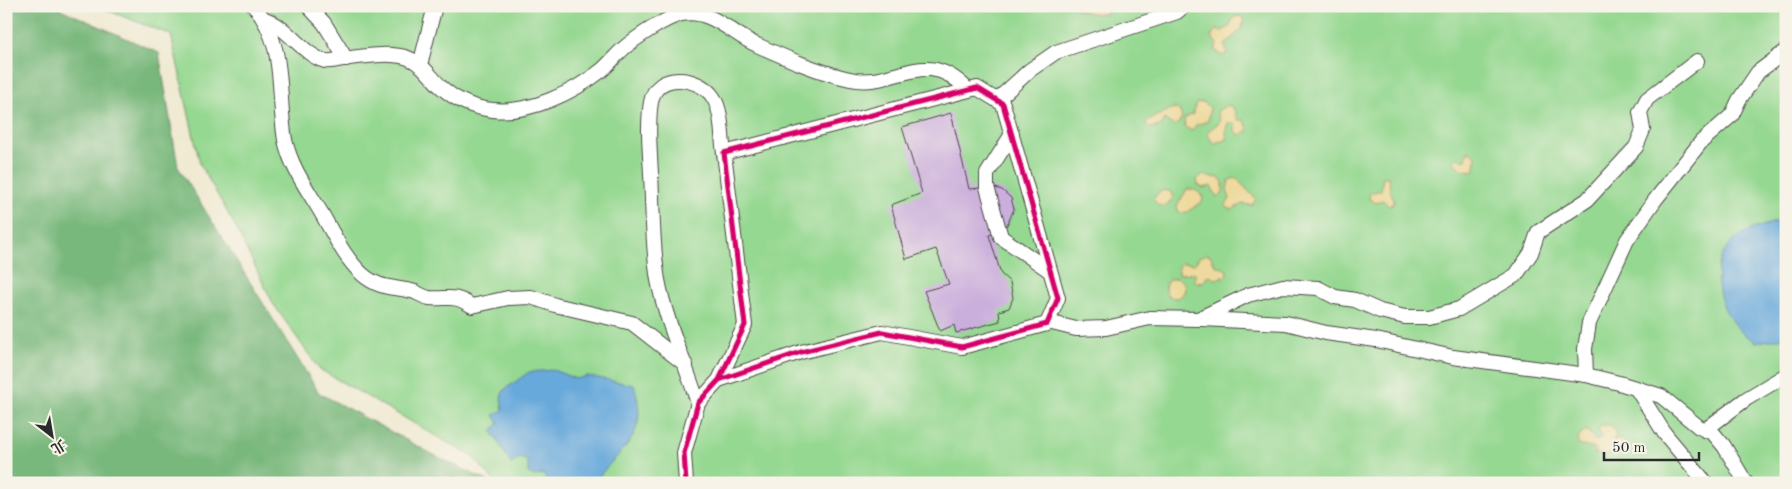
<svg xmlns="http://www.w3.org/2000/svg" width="1792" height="489" viewBox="0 0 1792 489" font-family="'Old Standard TT','Noto Serif TC',serif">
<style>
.green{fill:#95d891;stroke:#60825e}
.forest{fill:#78b87b;stroke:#527253}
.sand{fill:#eeda9e;stroke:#8c8264}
.water{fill:#67a9db;stroke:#496a83}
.building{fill:#caaedc}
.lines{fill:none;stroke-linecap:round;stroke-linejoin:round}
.minor-casing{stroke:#494844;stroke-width:16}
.minor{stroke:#fff;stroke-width:14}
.cycleway-casing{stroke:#f7f3e8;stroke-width:8}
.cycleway{stroke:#d6006c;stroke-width:5}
</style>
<rect width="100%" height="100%" fill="#f7f3e8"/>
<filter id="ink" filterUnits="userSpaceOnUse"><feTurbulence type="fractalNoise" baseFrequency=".02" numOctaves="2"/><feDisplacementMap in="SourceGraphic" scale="10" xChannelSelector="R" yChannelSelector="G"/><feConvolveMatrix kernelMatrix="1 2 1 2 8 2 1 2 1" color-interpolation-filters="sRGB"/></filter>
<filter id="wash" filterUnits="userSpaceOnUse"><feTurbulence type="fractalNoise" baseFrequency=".0096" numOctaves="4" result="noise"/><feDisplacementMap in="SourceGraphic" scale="20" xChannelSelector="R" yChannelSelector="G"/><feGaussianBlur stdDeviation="1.12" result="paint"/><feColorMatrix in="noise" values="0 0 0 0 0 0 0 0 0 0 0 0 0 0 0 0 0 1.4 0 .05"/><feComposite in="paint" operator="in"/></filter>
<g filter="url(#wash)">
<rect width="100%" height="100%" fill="#f0ead2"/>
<polygon class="green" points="96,6 1786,6 1786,483 496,483 473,457 319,369 274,305 233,222 200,164 171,35"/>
<polygon class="forest" points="6,6 54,6 159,53 178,167 319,393 436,456 492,483 6,483"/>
<g class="sand">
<polygon points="1075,6 1104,6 1107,14 1090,13 1076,9"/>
<polygon points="1242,16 1244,21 1241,29 1225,45 1227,53 1222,56 1215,50 1217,44 1211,36 1217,29 1222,31 1229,27 1234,17"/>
<polygon points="1204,102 1210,108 1208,121 1196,125 1192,131 1185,127 1184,119 1193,114 1196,103"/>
<polygon points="1227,105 1233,107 1238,120 1244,120 1249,130 1240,135 1235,131 1235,124 1228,123 1226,129 1227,140 1214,143 1209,137 1208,131 1220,122 1217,111"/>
<polygon points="1173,108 1179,110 1182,117 1179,123 1174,126 1164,119 1162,126 1149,128 1145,122"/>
<path d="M1467 152H1472L1476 156 1475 170C1468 172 1458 169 1454 162L1457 157 1461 160 1466 159Z"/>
<polygon points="1202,175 1219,178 1223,182 1223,194 1217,197 1211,186 1203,188 1198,185 1197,179"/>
<polygon points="1383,177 1389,177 1390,191 1395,202 1389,206 1383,200 1376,203 1369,199 1370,193 1381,190"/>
<polygon points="1236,178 1256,199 1252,205 1242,204 1232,210 1225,206 1230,199 1227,190 1229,180"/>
<path d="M1187 189C1195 189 1198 191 1203 197L1202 202 1187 212 1179 213 1177 206Z"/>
<polygon points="1165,190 1171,192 1173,198 1165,207 1158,205 1153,199 1159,192"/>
<path d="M1207 254 1211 256 1215 265 1227 270 1226 276 1216 279 1208 275C1204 281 1203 284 1195 282V273L1179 274 1178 266 1183 263 1195 264 1199 257Z"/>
<circle cx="1175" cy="288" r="10"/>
<path d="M1602 425H1610L1615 430 1616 436 1613 441 1621 439 1625 443V449C1618 453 1604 456 1595 454V449L1578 445C1577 437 1581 434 1587 430L1596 441 1601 438 1598 429Z"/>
</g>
<g class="water">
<path d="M1776 222 1786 223V338L1756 342C1751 339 1745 335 1740 331 1716 307 1706 260 1737 238 1748 229 1762 226 1776 222Z"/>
<path d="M553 370 576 379 588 376 634 385C651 438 620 447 594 483H548L543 474 535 476 528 473V461L520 458 511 464 492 431 499 423 494 415 503 410 501 397 504 390 529 372Z"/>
</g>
<g id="blocks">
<polygon class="building" points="951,113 969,189 992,187 1002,190 1011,198 1014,209 1007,225 998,232 989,235 1001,274 1010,282 1013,298 1009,308 999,311 1000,321 956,333 954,325 940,331 924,291 949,284 936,249 906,259 891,205 922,193 902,127"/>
</g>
</g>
<g filter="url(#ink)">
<use href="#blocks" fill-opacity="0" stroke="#494844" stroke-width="1"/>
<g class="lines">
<g class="minor-casing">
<g id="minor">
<path d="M254 6C287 45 277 94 285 140 291 168 308 190 322 214 334 235 344 257 362 274 380 290 394 286 415 292 419 294 424 297 429 298 448 300 452 293 472 306L508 298 531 297 555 305 632 323 686 365"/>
<polyline points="308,6 324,23 346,59"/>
<path d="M265 19C288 27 303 55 325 61 333 62 341 59 349 58 366 56 391 52 408 58 422 63 430 76 440 86 455 100 473 108 493 110 530 114 574 92 602 70 610 63 617 54 624 48 637 37 667 17 682 14 711 8 733 35 757 45 786 58 818 72 850 79 896 89 924 44 968 90"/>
<polyline points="420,65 435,6"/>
<polyline points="997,100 1030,70 1056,52 1177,12 1184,6"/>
<polyline points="1012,134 987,174 987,187 1001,237 1050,271"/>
<polyline points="1202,319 1286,323 1326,333 1376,340 1453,357 1586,375 1619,383 1661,396 1699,427 1713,433 1724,446 1746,483"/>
<polyline points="1048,322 1076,329 1106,328 1150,318 1198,319 1248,295 1283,286 1318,288 1335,297 1355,300 1380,311 1405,317 1429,317 1459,309 1516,275 1531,253 1538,232 1587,200 1636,147 1643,130 1640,112 1647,99 1697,61"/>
<polyline points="1586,375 1585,349 1589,323 1627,240 1655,200 1701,142 1732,115 1739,100 1758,72 1786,51"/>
<polyline points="1636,388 1665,434 1706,483"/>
<path d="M698 403C685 362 666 322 658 280 652 245 653 209 651 174 650 150 647 126 651 102 656 71 699 76 713 97 723 112 721 136 724 153"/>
<polyline points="1705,430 1746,399 1786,375"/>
<polyline points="686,483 684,453 698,403 719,380 745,325 724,153 977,88 1003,104 1058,298 1047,324 962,347 882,332 801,352 719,380"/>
</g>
</g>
<use href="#minor" class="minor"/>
<g class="cycleway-casing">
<polyline id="cycleway" points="686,483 684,453 698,403 719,380 745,325 724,153 977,88 1003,104 1058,298 1047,324 962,347 882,332 801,352 719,380"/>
</g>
<use href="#cycleway" class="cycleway"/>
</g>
</g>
<rect width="1792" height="489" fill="none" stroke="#f7f3e8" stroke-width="25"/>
<g transform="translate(52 436) rotate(149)" stroke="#f7f3e8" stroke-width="4" paint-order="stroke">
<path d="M0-4L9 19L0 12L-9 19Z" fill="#2b2b2b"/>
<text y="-8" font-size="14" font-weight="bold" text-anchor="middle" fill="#2b2b2b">北</text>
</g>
<path d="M1604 452v8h95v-8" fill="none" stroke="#2b2b2b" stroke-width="2.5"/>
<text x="1612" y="452" font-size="15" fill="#2b2b2b" stroke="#f7f3e8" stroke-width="4" paint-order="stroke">50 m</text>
</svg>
